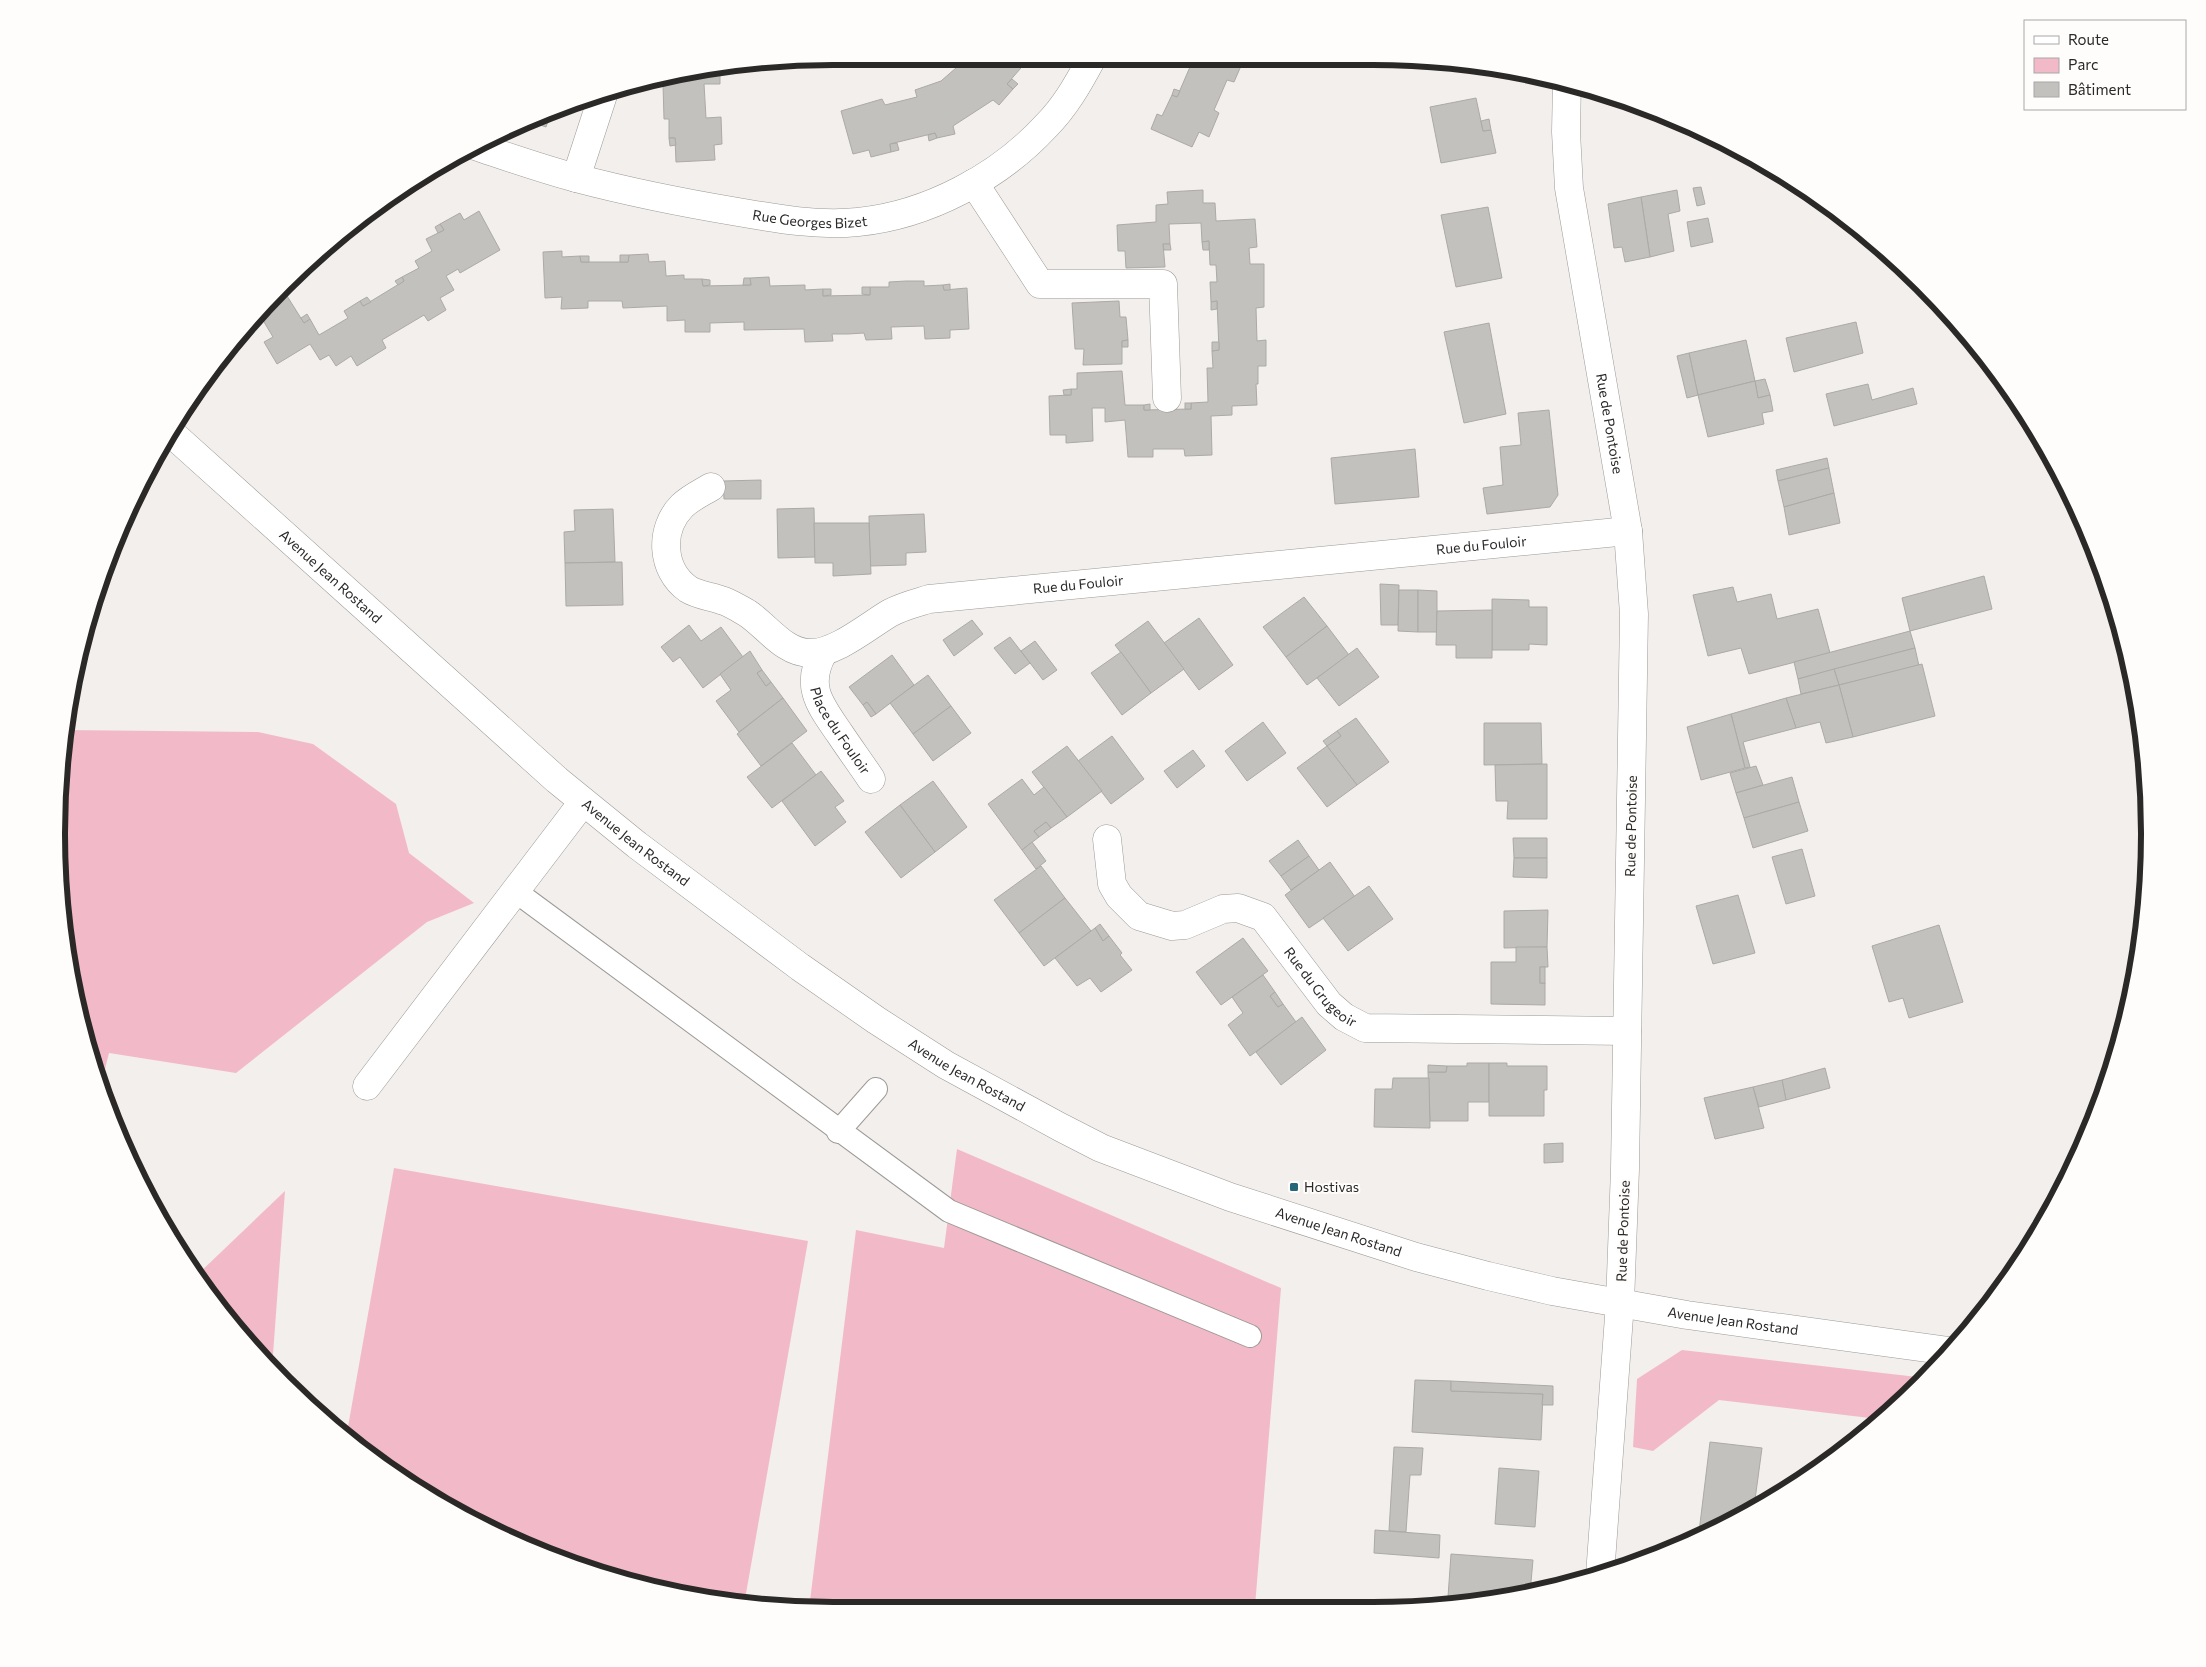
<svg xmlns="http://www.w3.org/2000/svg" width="2206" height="1667" viewBox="0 0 2206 1667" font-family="Commissioner,sans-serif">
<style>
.green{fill:#f2bac8}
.building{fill:#c2c1bd;stroke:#abaaa6}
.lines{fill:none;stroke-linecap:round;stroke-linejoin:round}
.service-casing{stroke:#9d9996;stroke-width:24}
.minor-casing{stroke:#9d9996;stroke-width:29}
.tertiary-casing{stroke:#9d9996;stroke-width:29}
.service{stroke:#fff;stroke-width:22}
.minor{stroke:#fff;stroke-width:28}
.tertiary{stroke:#fff;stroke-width:28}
.poi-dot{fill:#26667b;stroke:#fffdfb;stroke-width:2}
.labels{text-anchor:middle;stroke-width:4;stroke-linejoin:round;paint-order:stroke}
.street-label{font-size:14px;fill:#2b2928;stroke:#fffdfb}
.poi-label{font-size:14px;fill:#2b2928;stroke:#fffdfb;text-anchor:start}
.rim{fill:none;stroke:#2b2928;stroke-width:6}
</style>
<rect width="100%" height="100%" fill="#f3efec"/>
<g class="green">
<polygon points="65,730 258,732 313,744 396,804 409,853 474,903 427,922 236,1073 109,1053 100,1089 71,985 58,884 58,782"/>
<polygon points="957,1149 1281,1288 1255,1606 834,1611 809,1609 856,1230 944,1248"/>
<polygon points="394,1168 808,1241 744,1605 732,1604 583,1569 445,1506 360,1450 346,1438"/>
<polygon points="285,1191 272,1368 196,1276"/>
<polygon points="1682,1350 1926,1378 1878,1419 1719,1400 1653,1451 1633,1447 1637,1379"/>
</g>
<g class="building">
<polygon points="1244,59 1234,82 1227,80 1221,94 1214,110 1219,113 1209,137 1199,132 1192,147 1151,129 1157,114 1162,116 1172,95 1177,97 1193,60"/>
<polygon points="964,61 1027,61 1007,84 1013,89 999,105 993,100 953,126 955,134 937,138 935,133 890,144 891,152 871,157 869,150 853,154 841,111 882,99 885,105 917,97 915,90 941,81"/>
<polygon points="720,65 720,84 704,84 706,118 721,117 722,144 714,145 715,160 676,162 675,138 669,138 669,119 664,119 663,84 668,84 668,76"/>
<polygon points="1012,79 1018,84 1013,89 1007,84"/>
<polygon points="1174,89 1180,91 1177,97 1172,95"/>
<polygon points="1476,98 1483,131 1491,130 1496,153 1441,163 1430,107"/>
<polygon points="559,108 558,114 552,112 552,110"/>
<polygon points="552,110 546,127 526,120 536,116"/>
<polygon points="1489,119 1491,130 1483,131 1481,121"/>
<polygon points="935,133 937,138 929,141 928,135"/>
<polygon points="669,138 675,138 676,145 670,146"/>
<polygon points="897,143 899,150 891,152 890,144"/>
<polygon points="1701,187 1705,204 1697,206 1693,188"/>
<polygon points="1203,190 1203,203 1215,203 1216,221 1255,219 1257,247 1249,248 1250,264 1264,264 1264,307 1256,308 1257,341 1266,340 1266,366 1258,366 1258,384 1256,384 1257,405 1232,406 1232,415 1211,416 1212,455 1185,456 1184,449 1153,449 1153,457 1128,457 1125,420 1105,422 1105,408 1092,408 1093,441 1066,443 1066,435 1050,435 1049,396 1071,395 1071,389 1077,389 1077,373 1122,371 1125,405 1144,405 1144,410 1191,409 1191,403 1208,402 1207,368 1213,368 1212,351 1219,350 1217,301 1211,302 1210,282 1217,282 1216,265 1210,265 1209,241 1202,242 1201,223 1169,224 1170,244 1163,244 1165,267 1126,268 1125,251 1118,251 1117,225 1156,222 1156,205 1168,204 1167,192"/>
<polygon points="1677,190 1680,211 1668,214 1674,251 1650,257 1641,197"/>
<polygon points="1641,197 1650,257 1625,262 1622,247 1614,248 1608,204"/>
<polygon points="1488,207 1502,278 1456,287 1441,215"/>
<polygon points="479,211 500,250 460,273 458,269 446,276 454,290 440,298 446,310 428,321 424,315 382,340 386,348 357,366 351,356 336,366 329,355 320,360 310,344 277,364 264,342 273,337 258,312 282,288 304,323 310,319 319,335 348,318 344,311 360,301 363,306 404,281 402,277 419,268 415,261 432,251 426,239 444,230 440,224 460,213 464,220"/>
<polygon points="1708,218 1713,242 1691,247 1687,222"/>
<polygon points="440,224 444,230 438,233 435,227"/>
<polygon points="1209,241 1209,250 1203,250 1202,242"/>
<polygon points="1163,244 1170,244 1171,250 1164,250"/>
<polygon points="562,251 562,257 580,256 581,262 628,262 629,255 648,254 649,262 665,261 666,276 684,275 684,279 702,279 703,286 751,285 750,278 769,277 770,286 805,285 805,290 823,289 823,296 870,295 870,287 889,287 889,282 906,281 924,281 924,286 943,285 944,290 967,288 969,329 950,330 950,338 925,339 924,326 891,327 892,339 866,340 864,333 848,334 832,334 833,341 805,342 804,329 744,330 744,322 710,323 710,332 685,332 685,320 667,321 667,306 623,308 622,301 588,301 588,308 561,309 562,297 545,298 543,252"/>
<polygon points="620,255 629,255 628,262 620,262"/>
<polygon points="580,256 589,256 589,262 581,262"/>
<polygon points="402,277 404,281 398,285 395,281"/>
<polygon points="744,278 750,278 751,285 743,285"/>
<polygon points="702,279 710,280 710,285 703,286"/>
<polygon points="950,284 950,290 944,290 943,285"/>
<polygon points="862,287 870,287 870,295 862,294"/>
<polygon points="823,289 831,289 831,295 823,296"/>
<polygon points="367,297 371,302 363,306 360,301"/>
<polygon points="1119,301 1120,317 1126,317 1128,340 1122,341 1122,364 1083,365 1084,349 1075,349 1072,303"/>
<polygon points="1217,301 1217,309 1211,310 1211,302"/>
<polygon points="307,314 310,319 304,323 301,318"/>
<polygon points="1856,322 1863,353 1794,372 1786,338"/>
<polygon points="1489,323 1506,414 1464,423 1444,332"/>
<polygon points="1128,340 1128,347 1122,347 1122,341"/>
<polygon points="1746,340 1755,381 1698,395 1689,353"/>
<polygon points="1212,342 1219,342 1219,350 1212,351"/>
<polygon points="1689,353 1698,395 1687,398 1677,356"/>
<polygon points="1765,379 1770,395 1758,398 1755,381"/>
<polygon points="1755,381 1758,398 1770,395 1773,411 1762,413 1764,424 1708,437 1698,395"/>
<polygon points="1868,384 1872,400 1913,388 1917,404 1834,426 1826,394"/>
<polygon points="1071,389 1071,395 1064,395 1063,390"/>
<rect x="1185" y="403" width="6" height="6"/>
<polygon points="1150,404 1150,410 1144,410 1144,405"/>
<polygon points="1549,410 1558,495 1550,507 1487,514 1483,488 1503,485 1500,447 1521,445 1518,413"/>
<polygon points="1415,449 1419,497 1335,504 1331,458"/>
<polygon points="1827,458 1829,468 1778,481 1776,470"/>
<polygon points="1829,468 1834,493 1784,507 1778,481"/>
<polygon points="761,480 761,499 724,499 723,481"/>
<polygon points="1834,493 1840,523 1789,535 1784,507"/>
<polygon points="814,508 815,557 778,558 777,509"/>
<polygon points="613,509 615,562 565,563 564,532 575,531 574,510"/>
<polygon points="924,514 926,552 906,553 906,565 870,566 869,516"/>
<polygon points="814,523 869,523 871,574 833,576 833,563 815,563"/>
<polygon points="622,562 623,605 566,606 565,563"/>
<polygon points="1984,576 1992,609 1910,631 1902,598"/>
<polygon points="1380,584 1399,585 1398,625 1381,625"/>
<polygon points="1733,587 1737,602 1771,594 1777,619 1818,609 1830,653 1749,674 1741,648 1708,656 1693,595"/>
<polygon points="1399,590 1418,590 1418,632 1398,631"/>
<polygon points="1418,590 1437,591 1437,632 1418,632"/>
<polygon points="1304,597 1327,626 1286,657 1263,627"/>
<polygon points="1492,599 1529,600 1529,607 1547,607 1547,645 1529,644 1529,650 1492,650"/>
<polygon points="1492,610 1492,658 1456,658 1456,645 1436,645 1437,611"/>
<polygon points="1199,618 1233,665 1199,690 1164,643"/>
<polygon points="972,620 983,634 954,656 943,640"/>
<polygon points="1148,621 1184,669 1151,693 1115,645"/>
<polygon points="689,625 701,641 721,627 743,657 703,688 680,657 673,662 661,647"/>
<polygon points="1327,626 1349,655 1307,685 1286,657"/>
<polygon points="1910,631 1915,648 1798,679 1794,662"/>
<polygon points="1010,637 1030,663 1015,674 994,648"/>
<polygon points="1035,641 1057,670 1043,680 1021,651"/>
<polygon points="1357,648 1379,677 1339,706 1317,678"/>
<polygon points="1915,648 1919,666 1839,685 1834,669"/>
<polygon points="750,651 762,670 757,673 766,686 771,682 783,698 739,732 716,701 731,690 720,674"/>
<polygon points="1121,652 1151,693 1122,715 1091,673"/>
<polygon points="892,655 914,685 876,714 867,702 863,705 849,687"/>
<polygon points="1922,664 1935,716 1853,737 1839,685"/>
<polygon points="1834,669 1839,685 1801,694 1798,679"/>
<polygon points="762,670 771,682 766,686 757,673"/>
<polygon points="928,675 951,706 913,734 890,703"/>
<polygon points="1839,685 1853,737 1826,743 1820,722 1796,728 1786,698"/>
<polygon points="783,698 807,731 761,766 737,734"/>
<polygon points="1786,698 1796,728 1743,742 1750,767 1745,768 1731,714"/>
<polygon points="867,702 876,714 871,717 863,705"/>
<polygon points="951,706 971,733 933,761 913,734"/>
<polygon points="1731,714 1745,768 1701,780 1687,727"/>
<polygon points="1356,718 1389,762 1357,785 1327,746 1341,736 1337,731"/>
<polygon points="1263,722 1286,753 1247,781 1225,751"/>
<polygon points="1484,723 1541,723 1542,764 1484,765"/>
<polygon points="1337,731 1341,736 1327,746 1323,741"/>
<polygon points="1112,736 1144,779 1111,804 1078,761"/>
<polygon points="792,743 816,775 772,808 747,777"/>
<polygon points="1067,746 1102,791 1067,817 1032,772"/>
<polygon points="1327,746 1357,785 1327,807 1297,768"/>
<polygon points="1193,750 1205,766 1177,788 1164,771"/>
<polygon points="1547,764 1547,819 1507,819 1508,801 1496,801 1495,765"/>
<polygon points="1756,766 1763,785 1736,793 1730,773"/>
<polygon points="821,771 844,801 835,807 846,822 815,846 782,801"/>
<polygon points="1792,777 1799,802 1744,818 1736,793"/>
<polygon points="1022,779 1034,795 1044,787 1067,817 1051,828 1046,822 1034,831 1039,837 1022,850 988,804"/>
<polygon points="933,781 967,827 935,852 900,805"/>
<polygon points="1799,802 1808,831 1753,848 1744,818"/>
<polygon points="900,805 935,852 901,878 865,832"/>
<polygon points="1046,822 1051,828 1039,837 1034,831"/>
<polygon points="1513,838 1547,838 1547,858 1514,858"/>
<polygon points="1298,840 1309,856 1281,876 1269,861"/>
<polygon points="1032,842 1046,861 1036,869 1022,850"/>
<polygon points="1802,849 1815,896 1786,904 1772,857"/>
<polygon points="1309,856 1319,870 1291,890 1281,876"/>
<polygon points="1514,858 1547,858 1547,878 1513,877"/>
<polygon points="1330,862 1355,897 1309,928 1285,895"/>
<polygon points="1041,866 1065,898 1019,933 994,900"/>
<polygon points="1369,886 1393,919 1348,951 1323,918"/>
<polygon points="1738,895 1755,953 1713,964 1696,906"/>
<polygon points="1065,898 1091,931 1044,966 1019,933"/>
<polygon points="1548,910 1547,947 1504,948 1504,911"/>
<polygon points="1100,924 1109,936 1103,941 1095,928"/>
<polygon points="1939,925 1963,1002 1909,1018 1903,998 1889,1002 1872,946"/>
<polygon points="1095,928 1103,941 1109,936 1122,953 1120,955 1132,970 1101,992 1090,978 1077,986 1055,958"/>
<polygon points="1243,938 1268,971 1221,1005 1196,972"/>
<polygon points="1516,947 1547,947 1548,967 1540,967 1540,983 1545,983 1545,1005 1491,1004 1491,962 1516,962"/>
<rect x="1540" y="967" width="5" height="16"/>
<polygon points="1263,975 1275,992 1270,996 1278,1007 1283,1004 1296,1022 1250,1056 1228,1025 1243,1013 1232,997"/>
<polygon points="1275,992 1283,1004 1278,1007 1270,996"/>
<polygon points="1302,1017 1326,1050 1281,1085 1256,1052"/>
<polygon points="1467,1063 1489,1063 1489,1102 1468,1102 1468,1121 1430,1121 1428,1072 1446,1072 1447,1066 1467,1066"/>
<polygon points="1489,1063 1507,1063 1507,1066 1547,1066 1547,1090 1544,1090 1544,1116 1489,1116"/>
<polygon points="1428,1065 1447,1066 1446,1072 1428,1072"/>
<polygon points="1825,1068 1830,1088 1786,1100 1782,1080"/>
<polygon points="1393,1078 1429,1078 1430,1128 1374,1127 1375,1089 1392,1089"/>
<polygon points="1782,1080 1786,1100 1759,1107 1753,1087"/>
<polygon points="1753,1087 1764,1128 1715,1139 1704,1098"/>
<polygon points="1563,1143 1563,1162 1544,1163 1544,1144"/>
<polygon points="1415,1380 1451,1381 1451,1391 1543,1394 1541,1440 1412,1432"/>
<polygon points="1451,1381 1553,1386 1553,1405 1542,1405 1543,1394 1451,1391"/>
<polygon points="1710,1442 1762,1448 1754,1507 1705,1533 1699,1532"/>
<polygon points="1394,1447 1423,1448 1421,1475 1410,1475 1406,1532 1389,1531"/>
<polygon points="1499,1468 1539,1471 1535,1527 1495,1524"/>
<polygon points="1375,1530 1440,1535 1439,1558 1374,1553"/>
<polygon points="1451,1554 1533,1560 1530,1593 1496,1600 1448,1597"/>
</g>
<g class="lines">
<g class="service-casing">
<g id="service">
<polyline points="515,891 949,1211 1250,1336"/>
<polyline points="838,1132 876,1089"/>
</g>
</g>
<g class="minor-casing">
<g id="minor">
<path id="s1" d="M475 146C508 157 542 169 576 178 629 192 684 203 738 212 778 219 818 226 858 222 928 215 999 177 1046 126 1065 107 1078 84 1091 60"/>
<polyline points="576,178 604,92"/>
<polyline points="974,183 1040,284 1163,284 1167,398"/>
<path id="s2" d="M711 487C701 493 690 498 682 506 659 529 661 570 688 589 699 596 712 596 724 601 732 604 740 609 747 613 767 626 784 653 810 653 835 654 868 626 890 613 903 606 916 603 929 599L1628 531"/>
<path id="s3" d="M823 653C804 687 821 706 840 734 850 749 861 764 871 779"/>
<path id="s4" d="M1107 839 1112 884 1119 896 1139 916 1172 926 1185 925 1223 909 1238 908 1263 917 1329 1004 1344 1017 1365 1028 1627 1031"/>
<polyline points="367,1086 583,802"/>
</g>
</g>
<g class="tertiary-casing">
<g id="tertiary">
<path id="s5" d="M1567 82 1566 132 1569 188 1628 531 1634 614 1625 1169 1620 1303 1600 1575"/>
<path id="s6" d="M170 432 557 780 637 845 800 967 876 1020 946 1065 1060 1127 1101 1148 1230 1197 1416 1257 1488 1276 1552 1291 1687 1315 1949 1351"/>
</g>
</g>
<use href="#service" class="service"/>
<use href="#minor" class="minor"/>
<use href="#tertiary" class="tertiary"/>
</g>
<rect class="poi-dot" x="1289" y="1182" width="10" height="10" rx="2.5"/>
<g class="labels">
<g class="street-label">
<text dy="5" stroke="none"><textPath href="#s1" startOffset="344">Rue Georges Bizet</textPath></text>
<text dy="5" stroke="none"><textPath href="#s5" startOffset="345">Rue de Pontoise</textPath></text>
<text dy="5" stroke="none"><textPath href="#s2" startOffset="956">Rue du Fouloir</textPath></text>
<text dy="5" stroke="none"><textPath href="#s6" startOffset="216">Avenue Jean Rostand</textPath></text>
<text dy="5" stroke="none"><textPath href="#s2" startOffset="551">Rue du Fouloir</textPath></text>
<text dy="5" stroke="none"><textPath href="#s3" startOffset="86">Place du Fouloir</textPath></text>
<text transform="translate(1631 826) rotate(-89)" y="5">Rue de Pontoise</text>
<text dy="5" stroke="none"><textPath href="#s6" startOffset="621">Avenue Jean Rostand</textPath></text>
<text dy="5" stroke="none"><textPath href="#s4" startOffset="309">Rue du Grugeoir</textPath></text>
<text dy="5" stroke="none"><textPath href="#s6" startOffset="1026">Avenue Jean Rostand</textPath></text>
<text transform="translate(1623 1231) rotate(-88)" y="5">Rue de Pontoise</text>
<text dy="5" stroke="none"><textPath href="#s6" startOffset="1431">Avenue Jean Rostand</textPath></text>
<text dy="5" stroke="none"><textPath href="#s6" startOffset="1836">Avenue Jean Rostand</textPath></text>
</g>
<g class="poi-label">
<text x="1304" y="1192">Hostivas</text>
</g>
</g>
<path d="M0 0H2206V1667H0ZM833 65H1373A768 768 0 0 1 2141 833V834A768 768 0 0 1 1373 1602H833A768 768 0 0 1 65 834V833A768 768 0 0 1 833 65Z" fill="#fffdfb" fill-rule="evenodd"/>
<path class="rim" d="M833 65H1373A768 768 0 0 1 2141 833V834A768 768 0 0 1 1373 1602H833A768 768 0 0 1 65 834V833A768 768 0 0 1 833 65Z"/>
<rect x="2024" y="20" width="162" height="90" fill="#fffdfb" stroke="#aaa8a7"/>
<rect x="2034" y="36" width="25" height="8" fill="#ffffff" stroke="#aaa8a7"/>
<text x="2068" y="45" font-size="15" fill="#2b2928">Route</text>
<rect x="2034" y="58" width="25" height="15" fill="#f2bac8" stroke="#aaa8a7"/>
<text x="2068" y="70" font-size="15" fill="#2b2928">Parc</text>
<rect x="2034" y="82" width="25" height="15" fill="#c2c1bd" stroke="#aaa8a7"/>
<text x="2068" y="95" font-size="15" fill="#2b2928">Bâtiment</text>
</svg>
